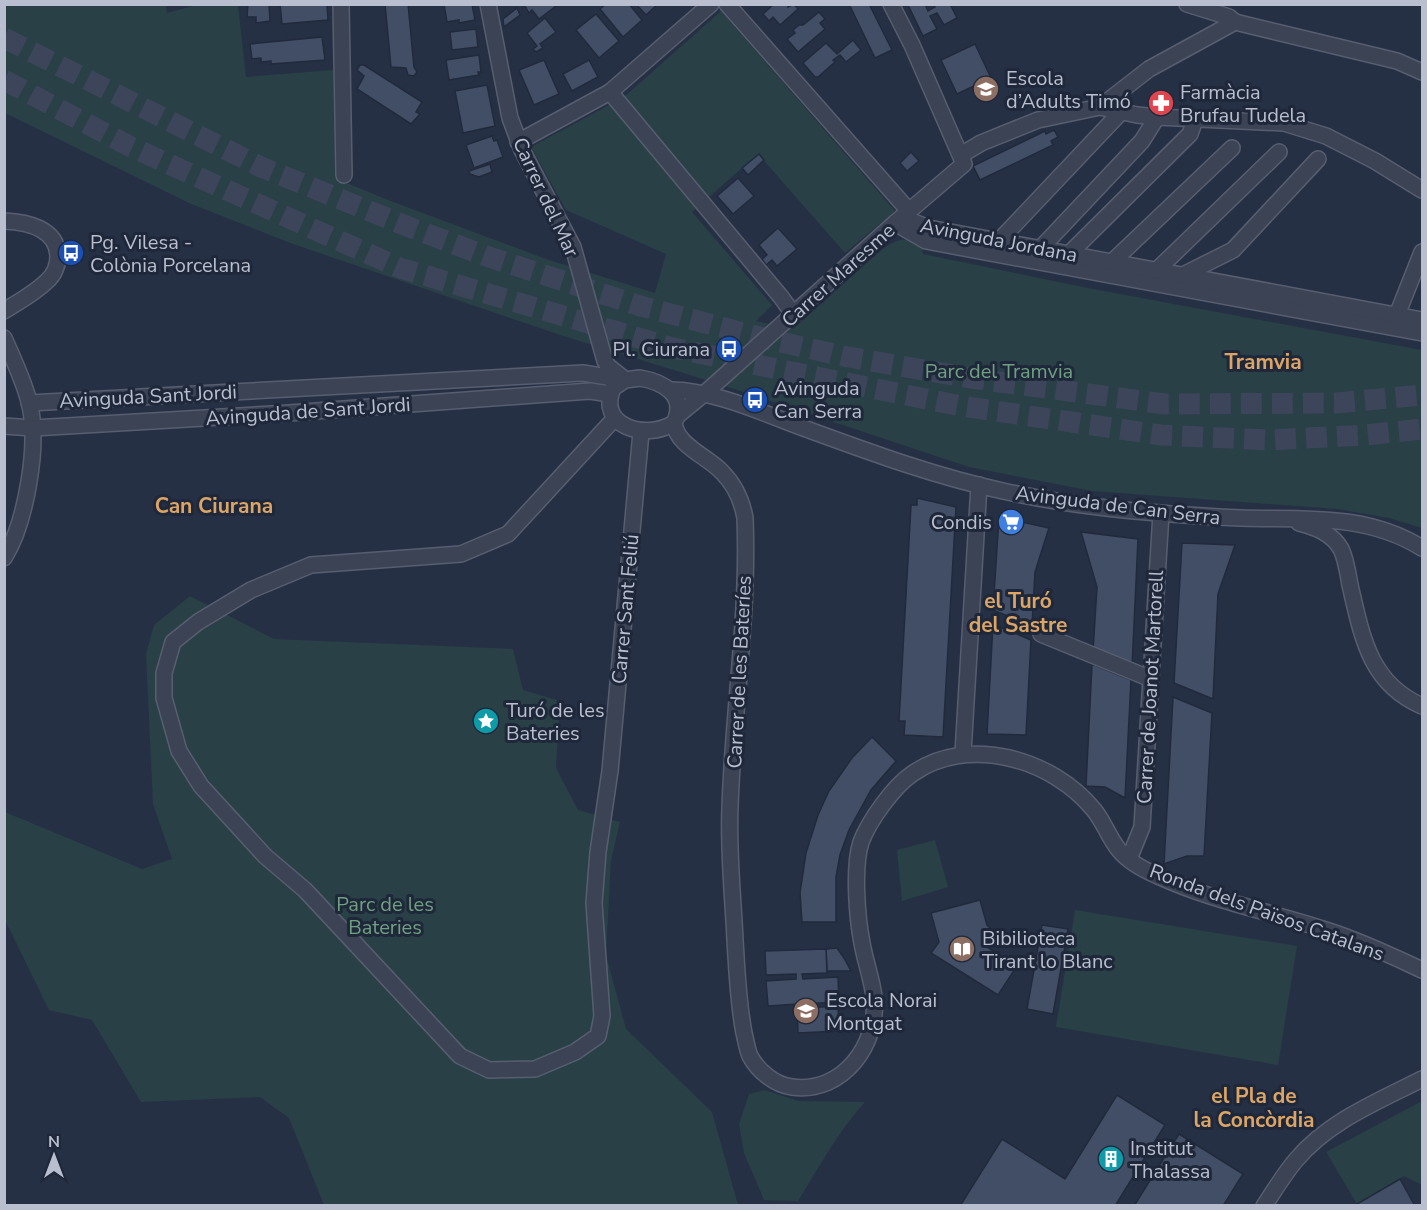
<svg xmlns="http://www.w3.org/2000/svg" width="1427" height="1210" viewBox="0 0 1427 1210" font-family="'Nunito Sans',sans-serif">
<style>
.green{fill:#284046}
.building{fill:#424e65;stroke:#212a3c;stroke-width:1.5}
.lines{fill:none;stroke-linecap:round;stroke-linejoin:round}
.highway-tunnel{stroke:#3c455a;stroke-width:21;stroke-dasharray:21 10;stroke-linecap:butt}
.minor-casing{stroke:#575e6f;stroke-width:18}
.minor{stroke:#3b4355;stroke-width:15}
.labels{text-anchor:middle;stroke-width:6;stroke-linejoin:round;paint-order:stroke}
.poi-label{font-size:20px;fill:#b9bfce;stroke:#1f283a;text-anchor:start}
.street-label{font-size:20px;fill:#b9bfce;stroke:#1f283a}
.park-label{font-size:20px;fill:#6fa07f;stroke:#1f283a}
.neighbourhood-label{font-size:21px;font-weight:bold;fill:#dca566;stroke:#1f283a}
</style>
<rect width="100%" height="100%" fill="#263045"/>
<g class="green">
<path d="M4 5H166L167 13 196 5H238L246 77 333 70 335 178 388 200 549 260 655 293 666 254 566 210 531 147 624 97 721 11 895 211 845 253 758 154 692 212 772 305 756 321 793 329 879 252C893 241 901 237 919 241L923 254 1088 288 1422 350V528L1389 518 1337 509 1092 491 969 467 722 385 560 335 293 244 189 203 5 113Z"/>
<polygon points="190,596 274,639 513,649 523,690 560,701 556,768 578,810 620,822 611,861 606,955 626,1029 712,1112 738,1205 324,1205 289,1118 260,1097 141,1102 92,1020 49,1010 5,920 5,812 142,869 172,859 153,804 146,654 154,625"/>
<polygon points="935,840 948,887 902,901 897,850"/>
<polygon points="1075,910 1297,946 1278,1065 1056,1027"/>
<path d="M764 1090 799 1101 865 1102C838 1132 819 1167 798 1201L764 1200 744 1153 739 1124 749 1094Z"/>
<polygon points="1422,1101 1422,1185 1404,1176 1357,1204 1326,1152"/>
</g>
<g class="building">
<polygon points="248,4 269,4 270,21 256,23 256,17 247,17"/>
<polygon points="280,4 327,4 328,20 282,24"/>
<polygon points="385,4 408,4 414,67 417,72 414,76 408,75 406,68 391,67"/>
<polygon points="444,4 472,4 475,20 459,23 459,20 447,22"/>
<polygon points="527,4 555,4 556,6 539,19 532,10 529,13 525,6"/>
<polygon points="606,4 629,4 642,20 623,37 600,9"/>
<polygon points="636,4 658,4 646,15"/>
<polygon points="774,4 788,4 788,7 794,4 798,9 780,25 773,17 769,21 763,14"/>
<polygon points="849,4 869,4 892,50 875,58"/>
<polygon points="925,4 928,11 935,7 934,4 950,4 957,18 944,25 937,13 930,16 937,29 923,36 908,5"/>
<polygon points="517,8 520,15 504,27 503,19"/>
<polygon points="819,12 825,19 820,23 825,29 798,52 787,39 795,33 793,30 799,25 803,25"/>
<polygon points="596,14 619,41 599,58 576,30"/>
<polygon points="545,18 556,32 540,44 543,48 536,52 533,49 537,46 527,33"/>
<polygon points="476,29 478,47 452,50 450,32"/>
<polygon points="322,37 325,60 271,64 271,61 261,62 261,58 252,59 250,44"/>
<polygon points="853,40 861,50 846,62 840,55 833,60 835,62 818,77 815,77 803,63 826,43 837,54"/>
<polygon points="975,44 991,78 957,94 941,60"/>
<polygon points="479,55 481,72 478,72 479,75 449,80 446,60"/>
<polygon points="544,60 559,94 534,105 519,70"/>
<polygon points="589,60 598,77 572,91 563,74"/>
<polygon points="360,65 364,65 422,102 416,112 420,114 411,124 357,89 364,76 357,70"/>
<polygon points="487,85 495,126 463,133 455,91"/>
<polygon points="1054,130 1058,137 1051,141 1053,145 980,180 973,166 1045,131 1046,134"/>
<polygon points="492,136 494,141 497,140 503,157 474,168 466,145"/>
<polygon points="911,152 919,161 907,171 900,163"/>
<polygon points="759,154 764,160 748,175 742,168"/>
<polygon points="490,164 492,172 479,177 470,174 469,171"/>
<polygon points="738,178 754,196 733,214 717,196"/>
<polygon points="778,228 797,249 777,266 772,260 766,265 762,259 767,255 759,245"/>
<polygon points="917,498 956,507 943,737 904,735 905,721 899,721 911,505 917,505"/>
<polygon points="999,517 1049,528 1035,572 1032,626 993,610"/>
<polygon points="1081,532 1138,539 1132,667 1093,651 1097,587"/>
<polygon points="1182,543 1235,545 1218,594 1213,699 1174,683"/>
<polygon points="993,624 1031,640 1026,735 987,734"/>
<polygon points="1092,664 1131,680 1125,798 1105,787 1086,786"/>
<polygon points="1173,697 1212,713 1204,856 1187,856 1164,864"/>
<polygon points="872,737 896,761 871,790 849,830 840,855 836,877 836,922 802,922 800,893 806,853 818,815 829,791 852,758"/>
<polygon points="980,900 987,925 991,929 982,944 1017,966 998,995 931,953 939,942 931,913"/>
<polygon points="1042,925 1068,929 1053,1014 1027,1009"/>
<polygon points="837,948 844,958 851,971 827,971 826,949"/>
<polygon points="826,949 827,973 802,974 803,979 838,977 839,1002 804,1004 804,1008 838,1006 839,1031 798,1033 797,1004 768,1006 766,981 796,979 796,974 766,975 765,951"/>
<polygon points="1117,1095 1165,1125 1115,1206 960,1206 1002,1139 1065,1179"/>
<polygon points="1179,1134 1243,1174 1223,1206 1134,1206"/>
<polygon points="1400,1179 1415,1206 1358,1206 1357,1204"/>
</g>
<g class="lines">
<g class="highway-tunnel">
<polyline points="4,38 261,167 409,227 486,256 640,306 767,339 848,357 970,378 1165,404 1336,403 1422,395"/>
<polyline points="4,80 131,147 400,268 673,348 961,406 1161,435 1269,440 1365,435 1422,429"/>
</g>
<g class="minor-casing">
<g id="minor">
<polyline points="341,4 344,175"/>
<polyline points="488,4 510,118 522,150 573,247 605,361 608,366 623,378"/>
<polyline points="727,4 909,211"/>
<polyline points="1187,4 1229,17 1235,22"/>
<polyline points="610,92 781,297 794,315"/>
<polyline points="1100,107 1149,69 1235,22 1397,61 1422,72"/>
<polyline points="518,142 610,92 711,4"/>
<polyline points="961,155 981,143 1038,120 1100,107 1137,115 1157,117 1284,123 1326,136 1375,161 1422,190"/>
<path d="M4 221C27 222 57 228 58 256 58 265 54 275 47 281 35 293 18 302 4 311"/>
<polyline points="895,223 926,241 1422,333"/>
<polyline points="898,223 914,222 929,228 1422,320"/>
<polyline points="999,241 1121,112"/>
<polyline points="1040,249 1142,141 1157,117"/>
<polyline points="1069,254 1190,134 1195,120"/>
<polyline points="1112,262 1232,148"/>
<polyline points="1157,270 1279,152"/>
<polyline points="1183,275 1233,250 1318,159"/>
<polyline points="1397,315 1422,252"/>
<path d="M4 338C13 359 24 381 29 402 40 443 26 523 4 558"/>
<path d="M640 378C663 382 688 395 674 423 645 441 597 426 613 388L625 380Z"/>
<path d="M670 390C715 390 767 415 809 430 872 453 937 477 1003 491 1074 507 1147 513 1219 517 1290 522 1359 509 1422 548"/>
<polyline points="29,403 583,373 625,380"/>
<polyline points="677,416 705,393 895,223 964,164 912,45 891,4"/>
<polyline points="615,418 508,534 461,554 311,565 251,590 198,622 173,642 164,673 164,698 179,751 201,786 265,856 305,890 460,1056 489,1070 535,1069 575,1052 598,1036 602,1016 594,903 598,852 610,771 641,432"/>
<path d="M674 423C677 446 707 456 722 472 735 485 742 501 745 518 749 615 733 711 730 807 728 851 733 896 735 940 737 972 738 1002 744 1033 746 1041 747 1049 750 1056 758 1071 775 1085 792 1087 843 1094 879 1044 874 997 872 979 865 961 862 943 857 917 853 867 861 842 869 821 893 787 912 774 968 734 1053 759 1094 810 1104 822 1109 838 1119 850 1128 861 1144 870 1158 876 1212 901 1272 912 1329 931 1361 941 1392 956 1422 970"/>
<polyline points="4,426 33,428 289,413 590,391 610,394"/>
<path d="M1299 523C1315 527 1332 533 1341 549 1346 559 1348 574 1350 585 1362 636 1369 683 1422 706"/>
<polyline points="1041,634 1151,679"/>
<polyline points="963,753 979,485"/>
<polyline points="1129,859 1142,827 1161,513"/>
<path d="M1264 1206C1274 1191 1284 1174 1296 1160 1329 1121 1377 1102 1422 1079"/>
</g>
</g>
<use href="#minor" class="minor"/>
</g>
<defs>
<g id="school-disc" transform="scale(1.35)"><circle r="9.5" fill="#8d6e63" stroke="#1f283a"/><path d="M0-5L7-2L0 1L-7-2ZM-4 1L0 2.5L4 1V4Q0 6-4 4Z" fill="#fff"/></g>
<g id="pharmacy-disc" transform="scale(1.35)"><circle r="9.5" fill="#e0444e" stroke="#1f283a"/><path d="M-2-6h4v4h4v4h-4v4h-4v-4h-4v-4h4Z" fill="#fff"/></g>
<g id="bus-disc" transform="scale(1.35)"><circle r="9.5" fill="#1a4fb4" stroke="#1f283a"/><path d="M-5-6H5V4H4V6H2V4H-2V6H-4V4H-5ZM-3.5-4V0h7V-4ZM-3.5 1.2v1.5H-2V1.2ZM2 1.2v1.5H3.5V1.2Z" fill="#fff"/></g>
<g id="supermarket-disc" transform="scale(1.35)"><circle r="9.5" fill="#3f7fe0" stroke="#1f283a"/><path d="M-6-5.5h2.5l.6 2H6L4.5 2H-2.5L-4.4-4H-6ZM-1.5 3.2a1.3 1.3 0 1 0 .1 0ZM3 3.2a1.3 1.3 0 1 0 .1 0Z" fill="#fff"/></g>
<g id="sight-disc" transform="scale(1.35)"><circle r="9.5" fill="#0f9aa8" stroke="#1f283a"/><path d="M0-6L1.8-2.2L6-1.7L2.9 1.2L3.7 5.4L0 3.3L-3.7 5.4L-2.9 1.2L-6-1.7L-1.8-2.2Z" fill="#fff"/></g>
<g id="library-disc" transform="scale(1.35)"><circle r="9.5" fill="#8d6e63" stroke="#1f283a"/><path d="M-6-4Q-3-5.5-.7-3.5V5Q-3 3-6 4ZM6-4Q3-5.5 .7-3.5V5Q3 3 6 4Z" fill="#fff"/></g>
<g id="building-disc" transform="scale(1.35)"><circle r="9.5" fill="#0f9aa8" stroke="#1f283a"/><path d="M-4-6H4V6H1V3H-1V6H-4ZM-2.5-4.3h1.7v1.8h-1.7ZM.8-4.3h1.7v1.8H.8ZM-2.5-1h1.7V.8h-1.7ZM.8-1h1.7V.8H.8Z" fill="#fff"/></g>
</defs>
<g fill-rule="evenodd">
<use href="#school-disc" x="986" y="89"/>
<use href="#pharmacy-disc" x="1161" y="103"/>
<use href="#bus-disc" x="71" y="253"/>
<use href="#bus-disc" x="729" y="349"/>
<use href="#bus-disc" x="755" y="400"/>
<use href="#supermarket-disc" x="1011" y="522"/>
<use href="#sight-disc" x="486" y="721"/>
<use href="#library-disc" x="962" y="949"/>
<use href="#school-disc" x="806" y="1011"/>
<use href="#building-disc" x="1111" y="1159"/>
</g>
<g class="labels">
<g class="poi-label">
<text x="1006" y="85">Escola<tspan x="1006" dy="23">d’Adults Timó</tspan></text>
<text x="1180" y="99">Farmàcia<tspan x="1180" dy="23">Brufau Tudela</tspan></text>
<text x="90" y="249">Pg. Vilesa -<tspan x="90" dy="23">Colònia Porcelana</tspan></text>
<text x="710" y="356" text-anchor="end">Pl. Ciurana</text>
<text x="774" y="395">Avinguda<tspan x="774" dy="23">Can Serra</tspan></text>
<text x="992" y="529" text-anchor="end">Condis</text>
<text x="506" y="717">Turó de les<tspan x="506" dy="23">Bateries</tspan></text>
<text x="982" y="945">Bibilioteca<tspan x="982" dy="23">Tirant lo Blanc</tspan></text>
<text x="826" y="1007">Escola Norai<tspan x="826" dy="23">Montgat</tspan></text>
<text x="1130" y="1155">Institut<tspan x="1130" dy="23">Thalassa</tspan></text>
</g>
<g class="street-label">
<text transform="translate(546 197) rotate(65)" y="7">Carrer del Mar</text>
<text transform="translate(999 240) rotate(11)" y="7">Avinguda Jordana</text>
<text transform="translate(838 275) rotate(-42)" y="7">Carrer Maresme</text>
<text transform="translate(148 396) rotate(-3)" y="7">Avinguda Sant Jordi</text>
<text transform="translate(308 411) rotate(-4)" y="7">Avinguda de Sant Jordi</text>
<text transform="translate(1118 505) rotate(7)" y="7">Avinguda de Can Serra</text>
<text transform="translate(625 609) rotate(-85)" y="7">Carrer Sant Feliú</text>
<text transform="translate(739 672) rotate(-87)" y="7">Carrer de les Bateríes</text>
<text transform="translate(1150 687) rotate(-87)" y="7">Carrer de Joanot Martorell</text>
<text transform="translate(1267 912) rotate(20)" y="7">Ronda dels Països Catalans</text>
</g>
<g class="park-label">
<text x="999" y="378">Parc del Tramvia</text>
<text x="385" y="911">Parc de les<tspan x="385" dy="23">Bateries</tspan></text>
</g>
<g class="neighbourhood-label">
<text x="1263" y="369">Tramvia</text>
<text x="214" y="513">Can Ciurana</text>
<text x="1018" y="608">el Turó<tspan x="1018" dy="24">del Sastre</tspan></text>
<text x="1254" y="1103">el Pla de<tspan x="1254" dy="24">la Concòrdia</tspan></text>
</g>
</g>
<rect width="1427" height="1210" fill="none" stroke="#b9bfce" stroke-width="12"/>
<g transform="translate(54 1156)" stroke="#1f283a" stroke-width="4.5" paint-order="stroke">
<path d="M0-4.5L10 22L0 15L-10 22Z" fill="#b9bfce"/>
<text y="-9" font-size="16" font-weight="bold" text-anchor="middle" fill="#b9bfce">N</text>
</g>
</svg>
